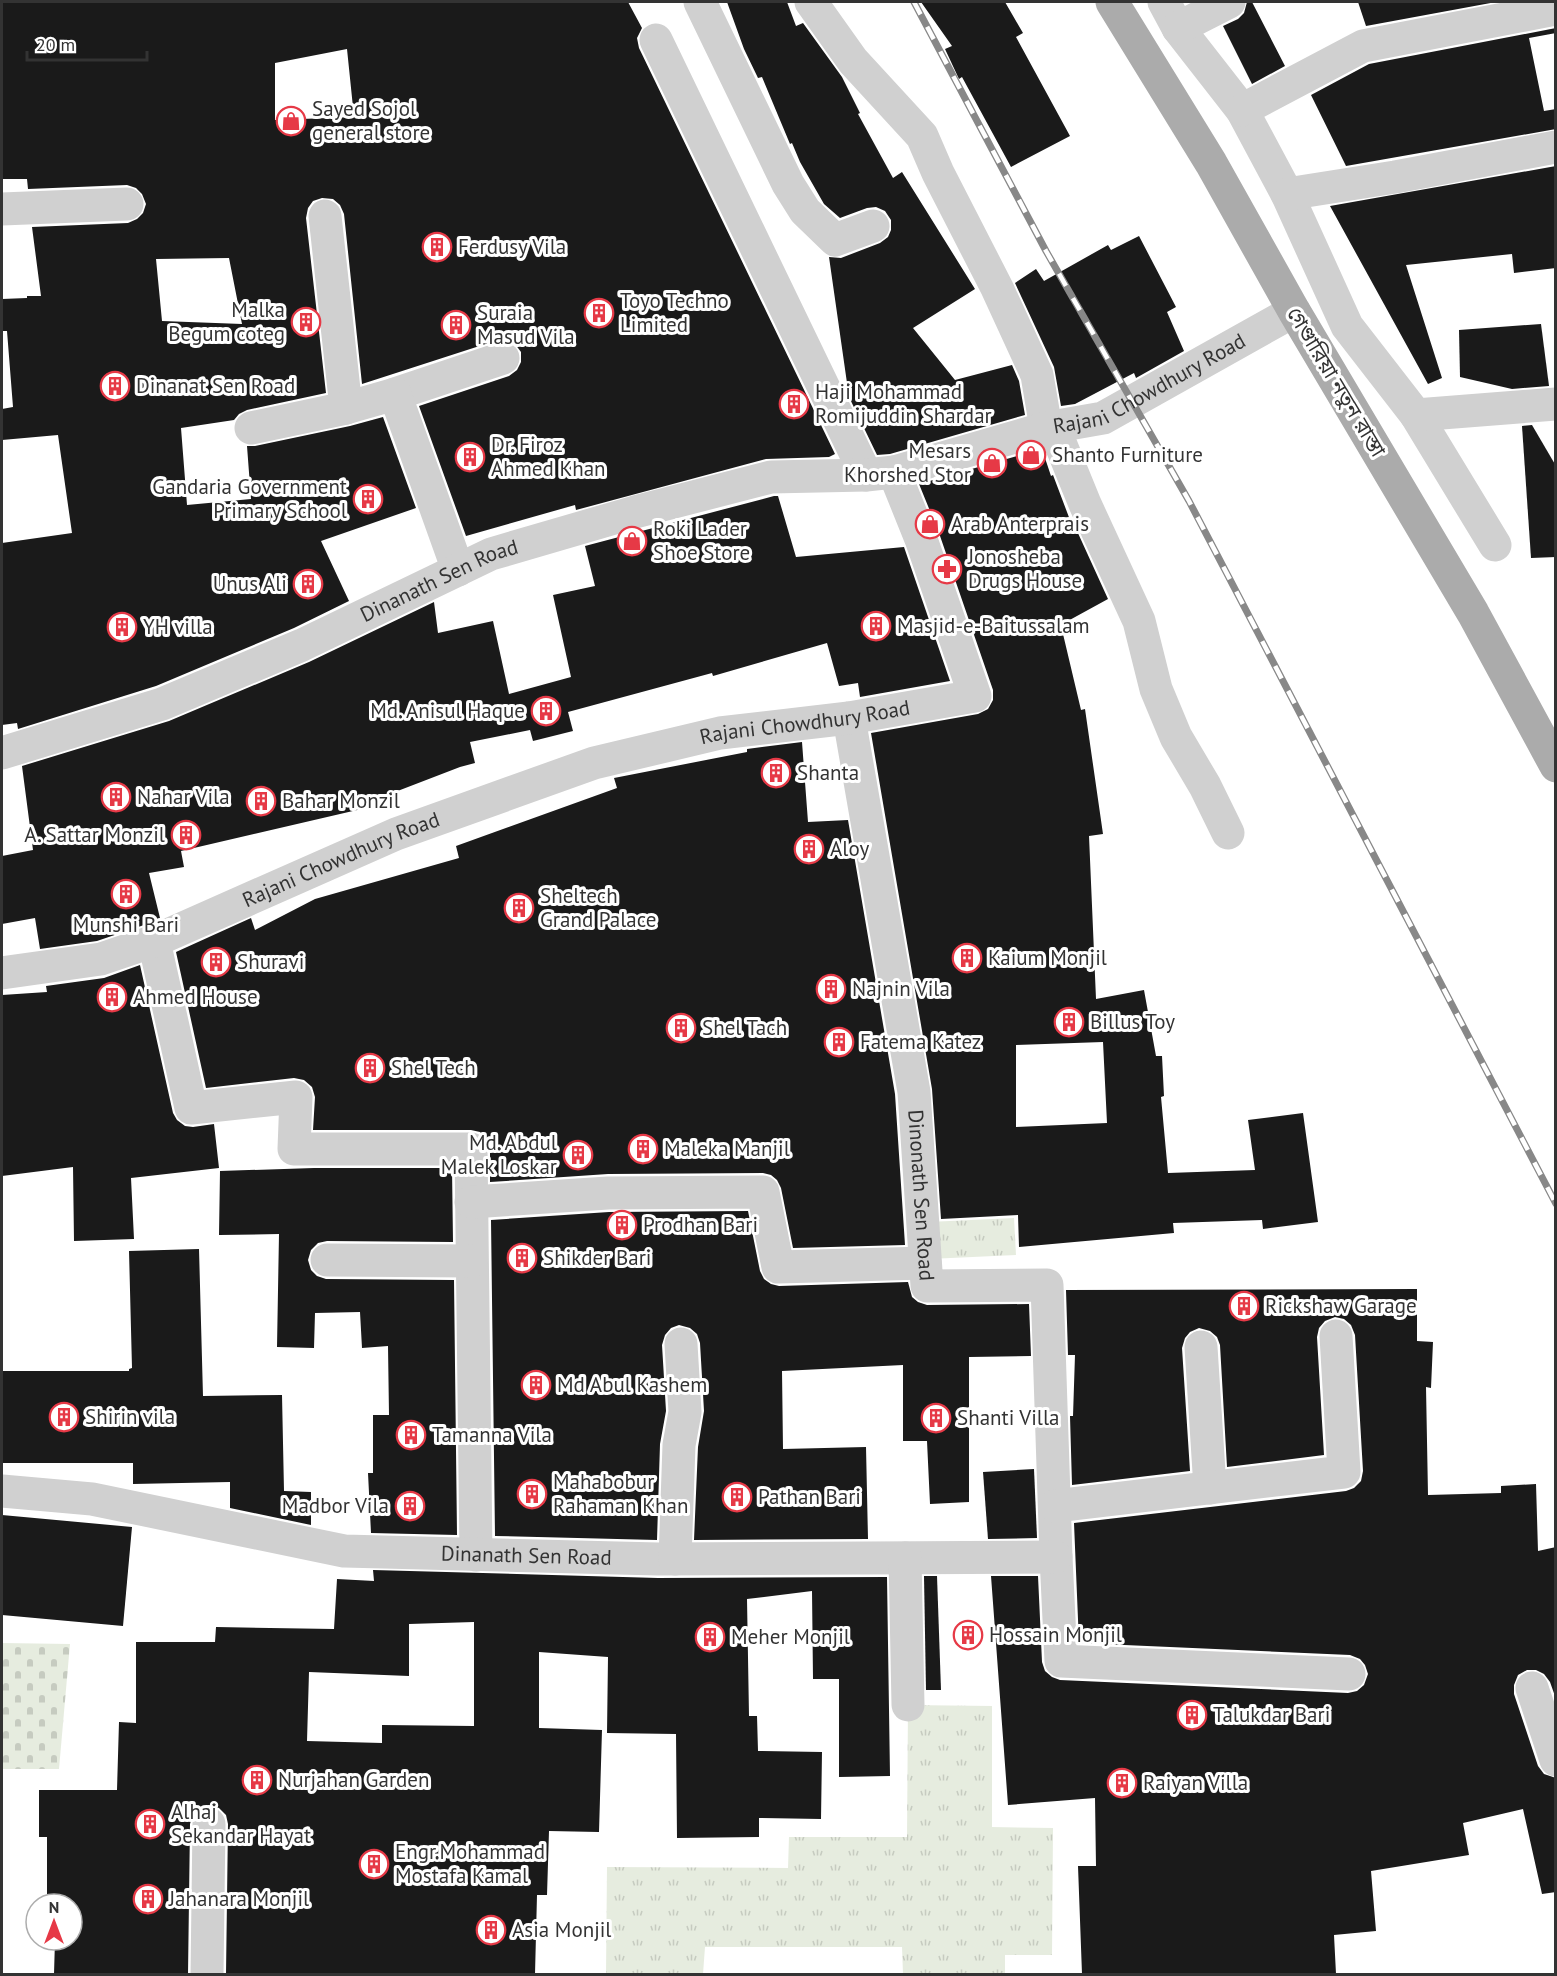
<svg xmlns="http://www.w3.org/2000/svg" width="1557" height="1976" viewBox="0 0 1557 1976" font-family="'PT Sans','Noto Sans Bengali',sans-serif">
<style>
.grass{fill:url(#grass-tufts)}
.cemetery{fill:url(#cemetery-stones)}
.building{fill:#1a1a1a;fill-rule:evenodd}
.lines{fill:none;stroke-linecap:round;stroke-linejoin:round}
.minor{stroke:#d0d0d0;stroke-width:33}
.major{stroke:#ababab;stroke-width:33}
.rail-casing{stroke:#888;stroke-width:7}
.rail{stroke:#fff;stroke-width:4.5;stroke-dasharray:14;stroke-linecap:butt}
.labels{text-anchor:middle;stroke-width:6;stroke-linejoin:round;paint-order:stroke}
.poi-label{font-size:21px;fill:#333;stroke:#fff;text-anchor:start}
.street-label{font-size:21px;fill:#333;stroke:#fff}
</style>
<defs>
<pattern id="grass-tufts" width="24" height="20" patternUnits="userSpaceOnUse" patternTransform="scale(1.5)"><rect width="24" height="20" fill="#e6ecdf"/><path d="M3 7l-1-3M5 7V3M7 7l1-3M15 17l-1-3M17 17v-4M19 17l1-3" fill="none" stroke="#c6cbc0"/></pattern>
<pattern id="cemetery-stones" width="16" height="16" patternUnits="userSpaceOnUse" patternTransform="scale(1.5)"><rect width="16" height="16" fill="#e6ecdf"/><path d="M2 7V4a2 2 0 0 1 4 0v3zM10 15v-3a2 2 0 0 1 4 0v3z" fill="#c6cbc0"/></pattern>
</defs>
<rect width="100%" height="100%" fill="#fff"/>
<g class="grass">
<polygon points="1014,1218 1016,1255 929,1259 928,1222"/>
<polygon points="908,1705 992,1706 992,1827 1053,1828 1052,1955 1005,1955 1005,1974 903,1974 902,1947 705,1947 703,1974 606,1974 607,1867 788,1868 789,1837 907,1837"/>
</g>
<polygon class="cemetery" points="2,1643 70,1644 59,1769 2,1769"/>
<g class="building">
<path d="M2 2H628L642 28 637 38 639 48 835 454 829 457 766 459 576 510 575 505 466 536 419 406 509 376 517 370 521 362V352L515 344 506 340H498L362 384 344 214 340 205 333 199 322 198 313 201 308 208 306 218 326 393 247 410 239 414 234 420 181 428 187 505 251 499 247 446H255L350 426 383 417 416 508 321 541 349 601 294 628 156 686 18 729 17 723 2 725V543L72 533 58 435 2 440V409L13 407 7 331H2V299L27 298V296H41L32 227 128 223 137 219 143 213 146 204 142 194 136 188 127 185 28 189 27 179H2ZM347 49 354 117 275 120V63ZM229 258 242 324 162 321 156 259Z"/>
<polygon points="727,2 787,2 796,26 803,23 842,77 860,113 858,114 893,178 902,172 975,289 913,328 955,380 1012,365 1019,381 1025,415 890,454 877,455 849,397 829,257 841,258 880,243 888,237 891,230 891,220 885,211 876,207 867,208 840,218 824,204 800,162 792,143 790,144 762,77 758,78 744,49"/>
<polygon points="921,2 1005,2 1023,33 1016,37 1070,136 1011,167 962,77 959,79 945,49 952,46"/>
<polygon points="1247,2 1252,2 1285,66 1252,84 1223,26 1238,19 1244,13"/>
<polygon points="1358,2 1496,2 1366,26"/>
<polygon points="1556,28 1556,33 1529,38 1544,111 1556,109 1556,129 1346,166 1311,95 1369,64"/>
<polygon points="1556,166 1556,268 1514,273 1512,254 1406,265 1442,378 1428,384 1330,206"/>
<polygon points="1139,236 1176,307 1167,312 1184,351 1136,378 1134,373 1075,404 1061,406 1054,367 1015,283 1036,269 1044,281 1108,245 1111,250"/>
<polygon points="1541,324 1549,386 1512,389 1460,377 1459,330"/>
<polygon points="1532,425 1556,466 1556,557 1531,558 1522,426"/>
<path d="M1042 449 1051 476 1053 475 1070 520H1072L1108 599 1066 622 1068 633 1063 634 1081 710 1085 709 1103 834 1089 836 1096 999 1144 990 1156 1056H1162L1164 1096 1161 1097 1168 1173 1255 1170 1248 1120 1303 1113 1318 1222 1263 1229 1262 1220 1173 1223 1174 1233 1019 1247 1018 1215 941 1219 932 1089 871 733 978 714 988 709 993 700V690L939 533 919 484ZM1103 1042 1107 1123 1016 1127V1045Z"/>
<polygon points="774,496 778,496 796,557 904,547 950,681 860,697 858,683 839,686 827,643 713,676 712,673 568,712 573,731 533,741 530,730 470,742 475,763 460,767 382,797 383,804 181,851 184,867 149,873 160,918 147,924 97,941 40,949 35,918 2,924 2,856 33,850 22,766 169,721 309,662 434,602 438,633 493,621 509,694 571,677 553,595 595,586 585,546"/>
<polygon points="802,742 808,822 848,820 895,1094 905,1245 793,1248 781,1188 777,1180 771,1175 763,1173 608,1174 490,1182 490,1148 487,1139 480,1132 471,1130 313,1130 315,1097 312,1087 304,1080 294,1078 206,1088 176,952 251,918 255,930 315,899 459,858 456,846 617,788 614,778 747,752 747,749"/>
<polygon points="140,965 173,1113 177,1120 185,1126 193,1127 214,1124 219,1168 131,1178 134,1239 74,1241 73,1167 2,1176 2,995 47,992 46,986 104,978"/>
<polygon points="314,1168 452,1168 453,1242 327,1241 318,1243 311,1250 308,1260 311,1270 317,1276 326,1279 454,1280 457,1535 371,1533 368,1473 373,1473 373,1415 389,1415 388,1346 362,1348 360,1312 315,1313 314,1348 277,1347 279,1234 219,1235 220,1171"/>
<polygon points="748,1211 760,1271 764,1279 771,1284 779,1286 908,1282 912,1297 918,1302 927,1305 1029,1304 1031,1356 969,1357 969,1502 930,1504 927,1441 903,1441 903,1365 782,1371 783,1449 866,1447 868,1539 694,1540 698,1447 704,1411 700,1343 697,1334 690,1328 679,1325 671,1328 665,1335 662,1345 666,1411 660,1444 657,1540 495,1536 491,1220 609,1212"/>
<polygon points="199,1249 203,1396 282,1395 284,1491 311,1492 311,1525 230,1508 230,1482 133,1484 133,1463 2,1463 2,1371 129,1371 129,1369 132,1368 129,1251"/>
<polygon points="1417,1289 1417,1341 1433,1342 1431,1388 1426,1387 1428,1495 1501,1493 1501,1486 1536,1484 1538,1551 1556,1547 1556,1699 1550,1682 1544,1674 1536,1670 1527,1670 1518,1675 1514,1685 1514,1694 1538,1766 1544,1774 1556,1778 1556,1892 1542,1894 1523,1809 1463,1823 1469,1855 1371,1871 1376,1931 1334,1935 1336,1974 1082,1974 1078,1866 1096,1866 1095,1798 1008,1805 991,1576 1038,1576 1042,1662 1045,1671 1052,1677 1060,1680 1348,1693 1357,1691 1364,1685 1368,1674 1365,1665 1360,1659 1350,1655 1079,1643 1074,1523 1346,1491 1354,1488 1361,1481 1363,1471 1355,1335 1351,1325 1344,1319 1335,1317 1325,1321 1319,1328 1317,1337 1324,1455 1227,1467 1220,1345 1217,1337 1210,1331 1199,1328 1190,1332 1185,1338 1182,1348 1190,1471 1072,1485 1070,1416 1073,1416 1075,1355 1068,1355 1066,1290"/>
<polygon points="1034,1469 1037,1538 988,1539 983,1472"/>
<polygon points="2,1515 132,1527 123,1626 2,1615"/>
<path d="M373 1570 658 1578 887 1577 890 1776 839 1777V1679H813L812 1591 747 1599 749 1716H757L758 1751 822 1752 821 1819 759 1818V1837L677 1838 676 1734 607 1733 608 1657 539 1652V1728L602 1730 599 1832 549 1831 547 1895H537L535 1974H226L228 1824 226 1815 219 1808 209 1805 199 1808 193 1814 190 1824 188 1974H54L55 1940H72V1904H47V1837H39V1790H117L119 1722 136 1723V1642H215L216 1627 334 1629 337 1579 374 1581ZM474 1622V1726L382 1725V1743L307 1741 309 1672 409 1676V1624Z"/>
<polygon points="924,1576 937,1576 941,1690 926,1690"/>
</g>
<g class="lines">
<g class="minor">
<polyline points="700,2 788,184 805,211 835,240 873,226"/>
<polyline points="811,2 853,61 922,136 938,173 997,288 1037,375 1046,428"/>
<polyline points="1164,2 1178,28 1242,110 1287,194 1347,326 1416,415 1495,545"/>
<polyline points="1178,28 1229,2"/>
<polyline points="656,40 866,475"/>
<polyline points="1242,110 1363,46 1556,9"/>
<polyline points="1287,194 1395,177 1556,147"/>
<polyline points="2,209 127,204"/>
<polyline points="325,216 346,408"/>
<polyline points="395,394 503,358"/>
<polyline points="1416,415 1556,404"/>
<polyline points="251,428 346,408 395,394 458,570"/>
<polyline points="1054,428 1085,504 1139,621 1156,689 1176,737 1205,786 1228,833"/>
<path id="s1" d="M849 718 914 1092 927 1286 1047 1285 1056 1557 1061 1661 1349 1674"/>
<path id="s2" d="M2 753 162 704 302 645 491 554 635 512 771 477 866 475 894 472"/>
<polyline points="154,941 191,1108 296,1097 294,1149 471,1149 476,1555"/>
<path id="s3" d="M2 973 101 959 154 941 396 834 594 763 720 733 849 718 975 696 921 539 894 472 1046 428 1103 418 1294 311"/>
<polyline points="471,1202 608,1193 763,1192 778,1267 925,1263"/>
<polyline points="327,1260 471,1261"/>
<polyline points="1201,1347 1210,1488"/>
<path id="s4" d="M2 1491 92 1499 344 1551 658 1559 1056 1557"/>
<polyline points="1055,1506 1344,1472 1336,1336"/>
<polyline points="905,1558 908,1705"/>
<polyline points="675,1559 679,1445 685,1412 681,1344"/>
<polyline points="1532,1688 1556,1760"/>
<polyline points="207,1974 209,1824"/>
</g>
<polyline class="major" points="1112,2 1211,163 1294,311 1473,613 1556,766"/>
<g class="rail-casing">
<polyline id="rail" points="914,2 1046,251 1189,501 1556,1204"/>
</g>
<use href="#rail" class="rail"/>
</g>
<defs>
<g id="shop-ring" transform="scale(1.5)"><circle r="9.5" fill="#fff" stroke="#e63946" stroke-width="1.5"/><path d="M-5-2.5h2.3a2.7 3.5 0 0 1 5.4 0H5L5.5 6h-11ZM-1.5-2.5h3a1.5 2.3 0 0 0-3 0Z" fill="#e63946"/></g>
<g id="building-ring" transform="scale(1.5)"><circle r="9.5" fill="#fff" stroke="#e63946" stroke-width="1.5"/><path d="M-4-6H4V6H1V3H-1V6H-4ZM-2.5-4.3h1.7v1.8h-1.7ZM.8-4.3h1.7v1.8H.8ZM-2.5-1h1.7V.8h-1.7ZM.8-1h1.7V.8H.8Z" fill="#e63946"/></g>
<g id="pharmacy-ring" transform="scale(1.5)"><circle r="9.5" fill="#fff" stroke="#e63946" stroke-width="1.5"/><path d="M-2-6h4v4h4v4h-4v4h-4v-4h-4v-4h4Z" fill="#e63946"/></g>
</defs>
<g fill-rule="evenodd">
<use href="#shop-ring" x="291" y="121"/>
<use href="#building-ring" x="437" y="247"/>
<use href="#building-ring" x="599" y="313"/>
<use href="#building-ring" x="306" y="322"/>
<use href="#building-ring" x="456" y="325"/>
<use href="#building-ring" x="115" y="386"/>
<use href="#building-ring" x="794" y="404"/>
<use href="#shop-ring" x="1031" y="455"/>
<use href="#building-ring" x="470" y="457"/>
<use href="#shop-ring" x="992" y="463"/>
<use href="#building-ring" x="368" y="499"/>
<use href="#shop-ring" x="930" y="524"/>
<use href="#shop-ring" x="632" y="541"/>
<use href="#pharmacy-ring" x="947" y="569"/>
<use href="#building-ring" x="308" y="584"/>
<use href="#building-ring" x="876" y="626"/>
<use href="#building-ring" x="122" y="627"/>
<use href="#building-ring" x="546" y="711"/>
<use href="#building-ring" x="776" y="773"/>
<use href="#building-ring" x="116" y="797"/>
<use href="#building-ring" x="261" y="801"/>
<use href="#building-ring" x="186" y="835"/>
<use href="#building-ring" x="809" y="849"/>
<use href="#building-ring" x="126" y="894"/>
<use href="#building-ring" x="519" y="908"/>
<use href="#building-ring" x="967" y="958"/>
<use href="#building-ring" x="216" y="962"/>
<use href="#building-ring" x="831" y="989"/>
<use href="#building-ring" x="112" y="997"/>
<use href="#building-ring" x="1069" y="1022"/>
<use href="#building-ring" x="681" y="1028"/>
<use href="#building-ring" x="839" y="1042"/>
<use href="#building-ring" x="370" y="1068"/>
<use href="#building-ring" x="643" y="1149"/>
<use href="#building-ring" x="578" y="1155"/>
<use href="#building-ring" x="622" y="1225"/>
<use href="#building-ring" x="522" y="1258"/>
<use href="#building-ring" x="1244" y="1306"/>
<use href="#building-ring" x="536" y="1385"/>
<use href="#building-ring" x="64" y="1417"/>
<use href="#building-ring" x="936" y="1418"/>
<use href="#building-ring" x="411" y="1435"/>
<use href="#building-ring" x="532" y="1494"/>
<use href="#building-ring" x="737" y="1497"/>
<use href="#building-ring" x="410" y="1506"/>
<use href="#building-ring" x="968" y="1635"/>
<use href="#building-ring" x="710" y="1637"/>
<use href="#building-ring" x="1192" y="1715"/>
<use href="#building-ring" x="257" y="1780"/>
<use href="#building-ring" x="1122" y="1783"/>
<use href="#building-ring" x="150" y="1824"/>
<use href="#building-ring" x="374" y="1864"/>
<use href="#building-ring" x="148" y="1899"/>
<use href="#building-ring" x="491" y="1930"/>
</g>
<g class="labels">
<g class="poi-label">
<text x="312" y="116">Sayed Sojol<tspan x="312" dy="24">general store</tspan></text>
<text x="458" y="254">Ferdusy Vila</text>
<text x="620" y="308">Toyo Techno<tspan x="620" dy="24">Limited</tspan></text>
<text x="285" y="317" text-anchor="end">Malka<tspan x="285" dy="24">Begum coteg</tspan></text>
<text x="477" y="320">Suraia<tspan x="477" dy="24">Masud Vila</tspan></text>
<text x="136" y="393">Dinanat Sen Road</text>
<text x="815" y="399">Haji Mohammad<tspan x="815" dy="24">Romijuddin Shardar</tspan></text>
<text x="491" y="452">Dr. Firoz<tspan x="491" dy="24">Ahmed Khan</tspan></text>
<text x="971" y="458" text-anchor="end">Mesars<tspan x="971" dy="24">Khorshed Stor</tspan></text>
<text x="1052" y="462">Shanto Furniture</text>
<text x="347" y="494" text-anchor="end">Gandaria Government<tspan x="347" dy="24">Primary School</tspan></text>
<text x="951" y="531">Arab Anterprais</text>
<text x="653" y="536">Roki Lader<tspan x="653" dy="24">Shoe Store</tspan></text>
<text x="968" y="564">Jonosheba<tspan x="968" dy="24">Drugs House</tspan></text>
<text x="287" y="591" text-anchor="end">Unus Ali</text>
<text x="897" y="633">Masjid-e-Baitussalam</text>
<text x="143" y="634">YH villa</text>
<text x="525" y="718" text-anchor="end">Md. Anisul Haque</text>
<text x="797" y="780">Shanta</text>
<text x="137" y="804">Nahar Vila</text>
<text x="282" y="808">Bahar Monzil</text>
<text x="165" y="842" text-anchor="end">A. Sattar Monzil</text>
<text x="830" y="856">Aloy</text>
<text x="540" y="903">Sheltech<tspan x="540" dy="24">Grand Palace</tspan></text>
<text x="126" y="932" text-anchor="middle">Munshi Bari</text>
<text x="988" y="965">Kaium Monjil</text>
<text x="237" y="969">Shuravi</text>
<text x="852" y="996">Najnin Vila</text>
<text x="133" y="1004">Ahmed House</text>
<text x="1090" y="1029">Billus Toy</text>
<text x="702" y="1035">Shel Tach</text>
<text x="860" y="1049">Fatema Katez</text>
<text x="391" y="1075">Shel Tech</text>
<text x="557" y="1150" text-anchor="end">Md. Abdul<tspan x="557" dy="24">Malek Loskar</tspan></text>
<text x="664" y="1156">Maleka Manjil</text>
<text x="643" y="1232">Prodhan Bari</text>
<text x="543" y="1265">Shikder Bari</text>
<text x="1265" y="1313">Rickshaw Garage</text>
<text x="557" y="1392">Md Abul Kashem</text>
<text x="85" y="1424">Shirin vila</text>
<text x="957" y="1425">Shanti Villa</text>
<text x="432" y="1442">Tamanna Vila</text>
<text x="553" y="1489">Mahabobur<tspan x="553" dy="24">Rahaman Khan</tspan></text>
<text x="758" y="1504">Pathan Bari</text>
<text x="389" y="1513" text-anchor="end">Madbor Vila</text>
<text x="989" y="1642">Hossain Monjil</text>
<text x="731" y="1644">Meher Monjil</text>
<text x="1213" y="1722">Talukdar Bari</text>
<text x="278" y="1787">Nurjahan Garden</text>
<text x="1143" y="1790">Raiyan Villa</text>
<text x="171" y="1819">Alhaj<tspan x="171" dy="24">Sekandar Hayat</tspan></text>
<text x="395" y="1859">Engr.Mohammad<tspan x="395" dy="24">Mostafa Kamal</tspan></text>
<text x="169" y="1906">Jahanara Monjil</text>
<text x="512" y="1937">Asia Monjil</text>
</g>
<g class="street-label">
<text dy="7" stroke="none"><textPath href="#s3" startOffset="1528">Rajani Chowdhury Road</textPath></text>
<text transform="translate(1336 382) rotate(59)" y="7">গেণ্ডারিয়া নতুন রাস্তা</text>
<text dy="7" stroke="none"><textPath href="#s2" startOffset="471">Dinanath Sen Road</textPath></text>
<text dy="7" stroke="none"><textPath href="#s3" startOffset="846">Rajani Chowdhury Road</textPath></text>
<text dy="7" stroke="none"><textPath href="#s3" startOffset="360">Rajani Chowdhury Road</textPath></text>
<text dy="7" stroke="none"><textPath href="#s1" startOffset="483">Dinonath Sen Road</textPath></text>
<text dy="7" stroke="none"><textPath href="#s4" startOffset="530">Dinanath Sen Road</textPath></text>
</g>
</g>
<rect width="1557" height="1976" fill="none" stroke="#333333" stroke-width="6"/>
<g transform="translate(54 1922)"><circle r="28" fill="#ffffff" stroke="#adadad" stroke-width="1.5"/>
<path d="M0-4.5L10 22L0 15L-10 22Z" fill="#e63946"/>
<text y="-9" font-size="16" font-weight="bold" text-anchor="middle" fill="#333333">N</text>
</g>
<path d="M27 51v9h120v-9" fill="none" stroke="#333333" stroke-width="3"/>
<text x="36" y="51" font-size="18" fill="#333333" stroke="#ffffff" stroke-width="4.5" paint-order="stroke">20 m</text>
</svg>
